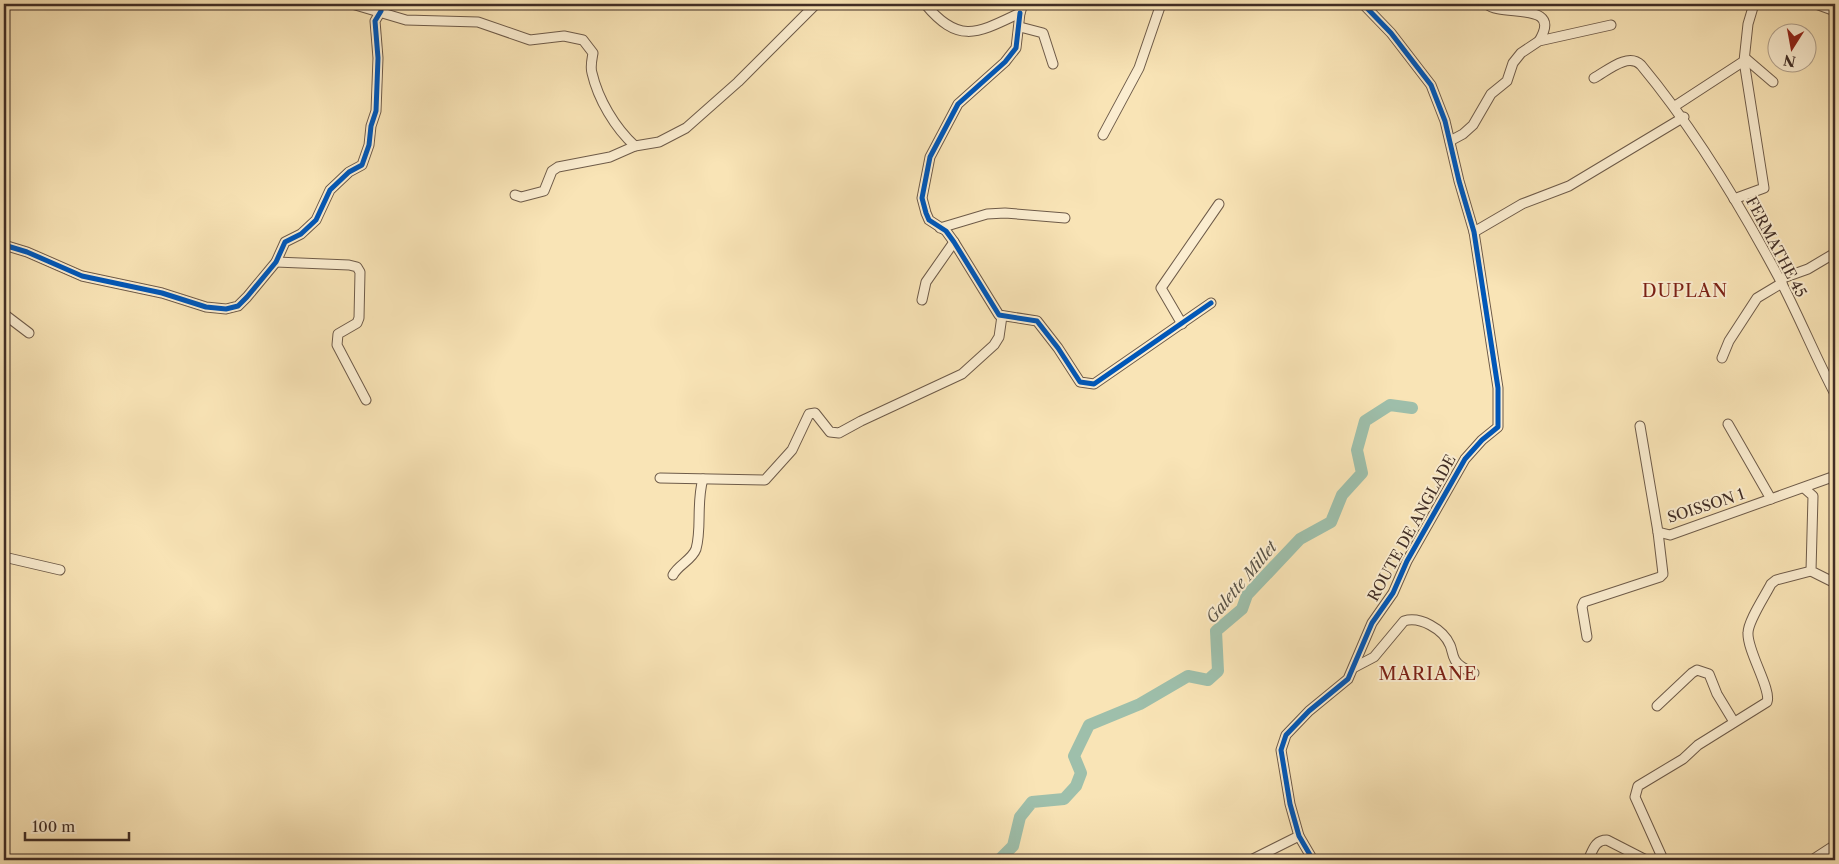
<svg xmlns="http://www.w3.org/2000/svg" width="1839" height="864" viewBox="0 0 1839 864" font-family="'Libre Caslon Text',serif">
<style>
.lines{fill:none;stroke-linecap:round;stroke-linejoin:round}
.river{stroke:#9ebfab;stroke-width:12}
.minor-casing{stroke:#6e5b49;stroke-width:11}
.minor{stroke:#fbedd0;stroke-width:9}
.cycleway-casing{stroke:#fbedd0;stroke-width:8}
.cycleway{stroke:#0057b8;stroke-width:5}
.labels{text-anchor:middle;stroke-width:4;stroke-linejoin:round;paint-order:stroke}
.street-label{font-size:15px;fill:#402d25;stroke:#fbedd0}
.water-label{font-size:16px;font-style:italic;fill:#585246;stroke:#fbedd0}
.quarter-label{font-size:18px;letter-spacing:1px;fill:#7a1f14;stroke:#fbedd0}
</style>
<rect width="100%" height="100%" fill="#f9e4b6"/>
<filter id="stains"><feTurbulence type="fractalNoise" baseFrequency=".004" numOctaves="4"/><feColorMatrix values="0 0 0 0 .2 0 0 0 0 .09 0 0 0 0 .02 0 0 0 .5 -.17"/></filter>
<radialGradient id="worn" r=".72"><stop offset=".6" stop-color="#630" stop-opacity="0"/><stop offset="1" stop-color="#630" stop-opacity=".3"/></radialGradient>
<g class="lines">
<polyline class="river" points="999,860 1013,846 1020,817 1032,802 1064,799 1076,786 1081,773 1074,756 1089,725 1140,704 1188,676 1208,680 1218,671 1216,631 1242,609 1247,595 1300,539 1331,522 1342,495 1362,473 1357,450 1365,421 1390,405 1412,408"/>
<g class="minor-casing">
<g id="minor">
<path d="M352 4 406 20 478 22 530 40 564 36 583 40 593 53C592 59 590 67 592 73 598 99 615 128 635 146L659 142 686 128 738 82 816 4"/>
<path d="M925 4C959 45 978 33 1020 13L1023 4"/>
<path d="M1487 4C1501 18 1564 0 1539 41"/>
<polyline points="1816,4 1835,11"/>
<polyline points="1020,13 1016,48 1005,62 958,104 930,157 922,198 926,213 929,220 946,231 954,242 999,315 1037,321 1058,348 1080,382 1094,384 1211,303"/>
<polyline points="1020,27 1043,33 1053,64"/>
<polyline points="1745,58 1773,82"/>
<path d="M1594 78C1607 71 1628 52 1641 65 1695 130 1739 203 1779 278 1799 316 1815 356 1835 394"/>
<polyline points="1675,106 1744,61 1748,24 1754,4"/>
<polyline points="1103,135 1139,68 1161,4"/>
<polyline points="1450,141 1463,134 1473,125 1491,94 1507,81 1513,63 1521,53 1539,41 1611,25"/>
<polyline points="515,195 521,197 544,191 552,171 558,167 610,157 635,146"/>
<polyline points="1734,199 1764,188 1744,61"/>
<polyline points="940,228 987,214 1005,213 1065,218"/>
<polyline points="1474,232 1522,204 1569,186 1684,117"/>
<polyline points="4,245 27,252 82,276 162,293 206,307 226,309 238,306 247,297 276,262 285,242 301,234 316,220 330,190 349,172 362,165 369,145 371,126 376,111 378,58 375,21 381,11"/>
<polyline points="276,262 349,265 357,267 360,272 359,318 357,323 338,334 337,345 366,400"/>
<polyline points="1780,279 1808,269 1835,253"/>
<polyline points="922,300 926,282 954,242"/>
<polyline points="4,314 29,333"/>
<polyline points="1182,324 1161,288 1219,204"/>
<polyline points="1722,358 1729,341 1757,298 1782,283"/>
<polyline points="1728,424 1771,499"/>
<polyline points="1640,426 1658,532 1670,535 1835,476"/>
<polyline points="660,478 765,480 792,450 809,414 815,413 830,432 839,433 861,421 962,374 994,345 999,337 1002,316"/>
<polyline points="1804,488 1813,496 1811,571 1835,583"/>
<polyline points="4,557 60,570"/>
<path d="M673 575C678 565 692 560 696 549 702 529 696 502 703 479"/>
<polyline points="1587,637 1582,607 1584,602 1660,577 1663,574 1658,532"/>
<path d="M1355 667 1374 657 1404 621C1420 616 1443 629 1450 645 1452 649 1452 655 1455 660 1459 667 1467 670 1474 673"/>
<polyline points="1657,706 1692,673 1697,670 1709,674 1717,694 1734,722"/>
<polyline points="1251,860 1299,836"/>
<polyline points="1313,860 1299,836 1290,804 1281,750 1286,735 1309,711 1348,679 1372,623 1393,593 1407,561 1465,459 1482,440 1498,427 1498,388 1474,232 1459,181 1445,121 1431,85 1391,33 1363,4"/>
<path d="M1588 860C1593 851 1594 840 1607 840L1646 860"/>
<path d="M1661 860 1662 857 1635 797 1638 786 1683 759 1698 745 1767 702C1772 690 1747 651 1748 633 1748 621 1765 596 1771 584L1776 580 1811 571"/>
<polyline points="1812,860 1835,845"/>
</g>
</g>
<use href="#minor" class="minor"/>
<g class="cycleway-casing">
<g id="cycleway">
<polyline points="1020,13 1016,48 1005,62 958,104 930,157 922,198 926,213 929,220 946,231 954,242 999,315 1037,321 1058,348 1080,382 1094,384 1211,303"/>
<polyline points="4,245 27,252 82,276 162,293 206,307 226,309 238,306 247,297 276,262 285,242 301,234 316,220 330,190 349,172 362,165 369,145 371,126 376,111 378,58 375,21 381,11"/>
<polyline points="1313,860 1299,836 1290,804 1281,750 1286,735 1309,711 1348,679 1372,623 1393,593 1407,561 1465,459 1482,440 1498,427 1498,388 1474,232 1459,181 1445,121 1431,85 1391,33 1363,4"/>
</g>
</g>
<use href="#cycleway" class="cycleway"/>
</g>
<g class="labels">
<g class="street-label">
<text transform="translate(1776 247) rotate(62)" y="5">FERMATHE 45</text>
<text transform="translate(1706 506) rotate(-18)" y="5">SOISSON 1</text>
<text transform="translate(1412 528) rotate(-61)" y="5">ROUTE DE ANGLADE</text>
</g>
<g class="water-label">
<text transform="translate(1241 582) rotate(-50)" y="6">Galette Millet</text>
</g>
<g class="quarter-label">
<text x="1685" y="297">DUPLAN</text>
<text x="1428" y="680">MARIANE</text>
</g>
</g>
<rect width="1839" height="864" fill="none" stroke="#f9e4b6" stroke-width="20"/>
<rect x="5" y="5" width="1829" height="854" fill="none" stroke="#402d25" stroke-width="2.5"/>
<rect x="10" y="10" width="1819" height="844" fill="none" stroke="#402d25"/>
<g transform="translate(1792 48) rotate(191)"><circle r="24" fill="#fbedd0" stroke="#b0a08c"/>
<path d="M0-4L9 19L0 12L-9 19Z" fill="#8f2418"/>
<text y="-8" font-size="14" font-weight="bold" text-anchor="middle" fill="#402d25">N</text>
</g>
<path d="M25 832v8h104v-8" fill="none" stroke="#402d25" stroke-width="2.5"/>
<text x="32" y="832" font-size="15" fill="#402d25" stroke="#fbedd0" stroke-width="4" paint-order="stroke">100 m</text>
<rect width="100%" height="100%" filter="url(#stains)"/>
<rect width="100%" height="100%" fill="url(#worn)"/>
</svg>
